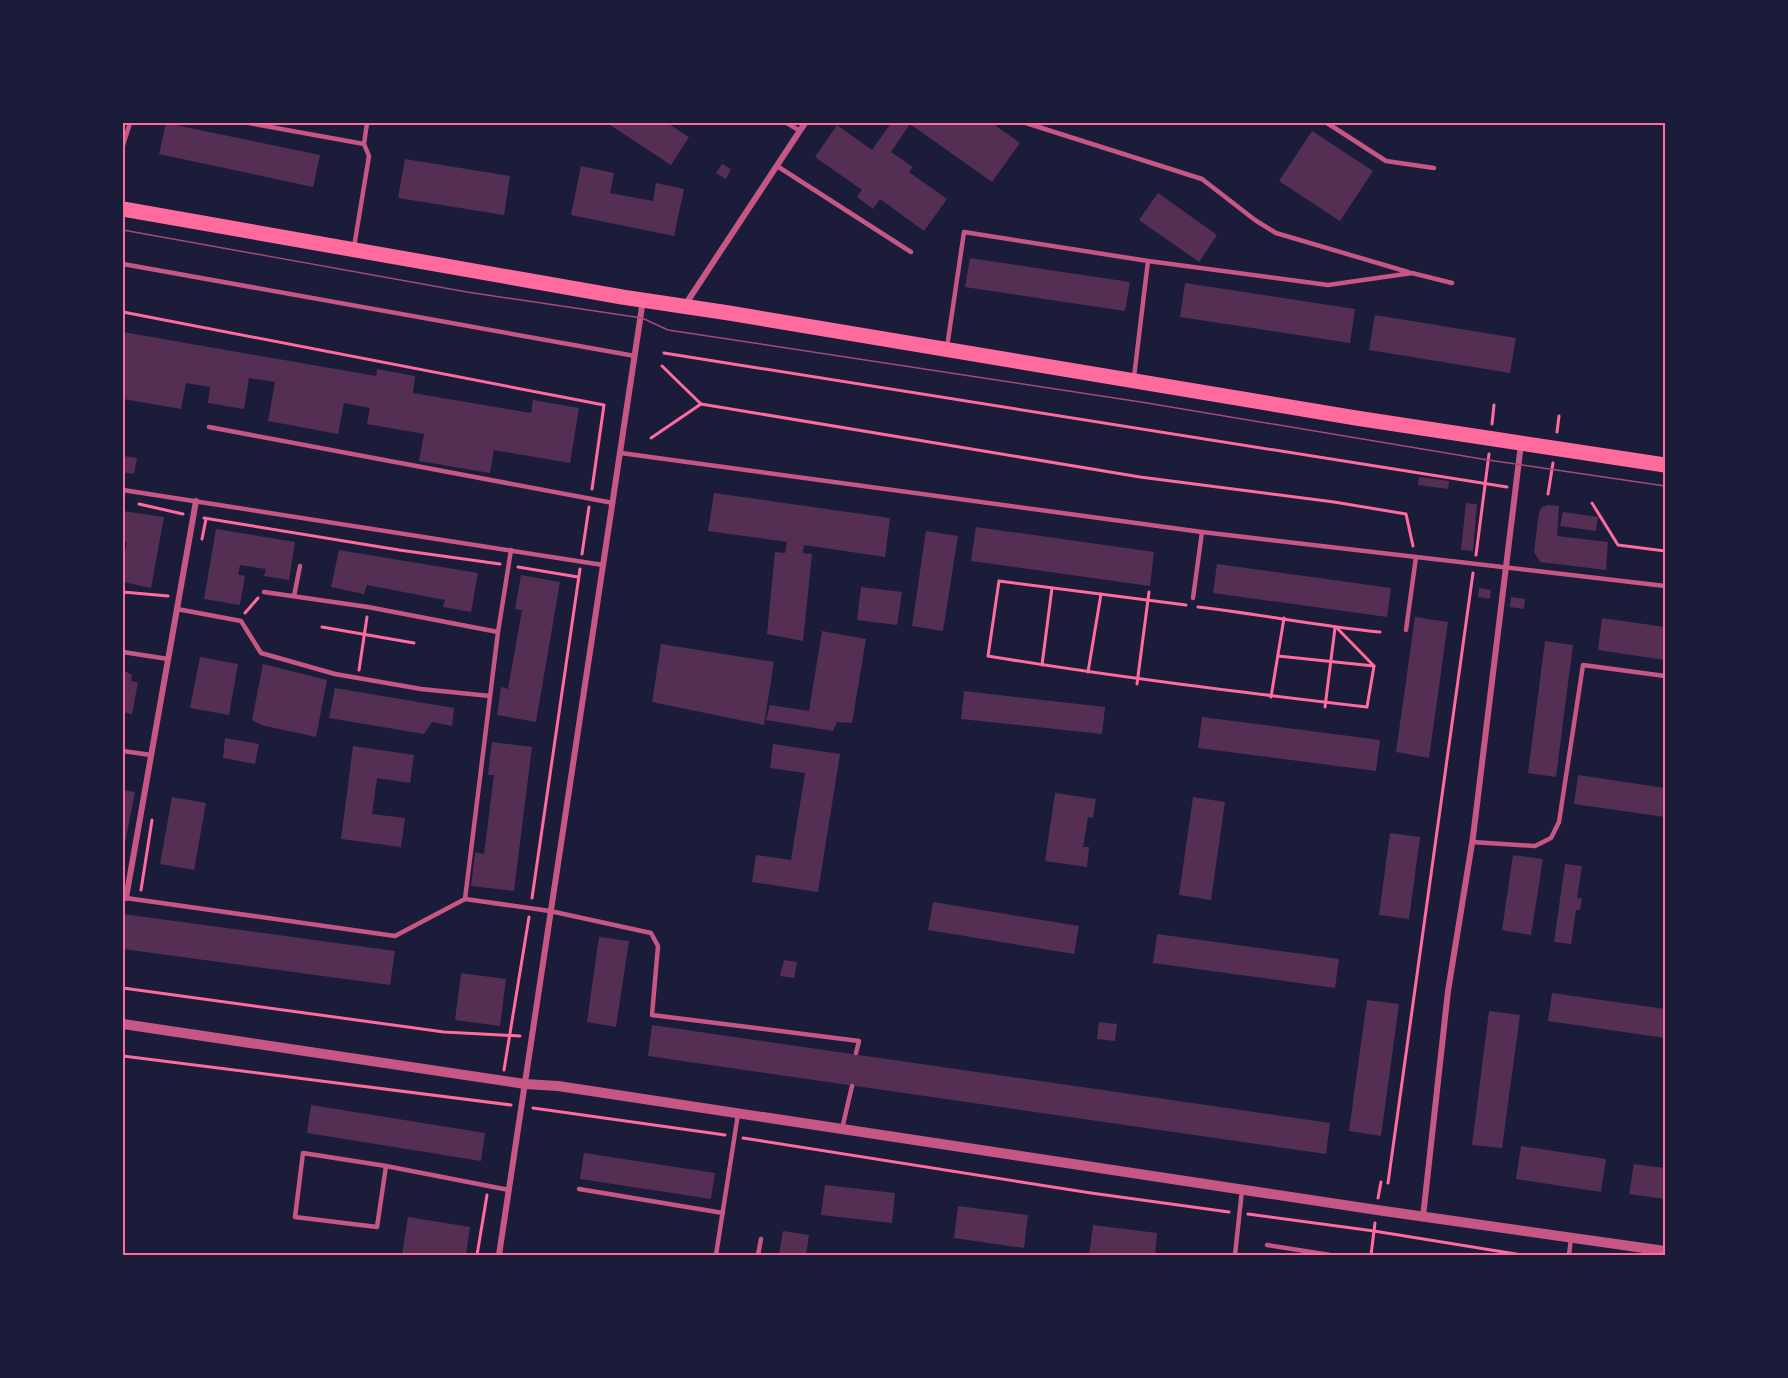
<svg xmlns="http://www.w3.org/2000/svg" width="1788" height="1378" viewBox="0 0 1788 1378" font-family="'Sofia Sans Condensed',sans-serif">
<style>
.building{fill:#542f53}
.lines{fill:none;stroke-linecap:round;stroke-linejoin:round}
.path{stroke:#ff6b9d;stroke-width:3}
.service{stroke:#c65784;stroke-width:4.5}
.minor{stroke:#c65784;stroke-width:6}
.tertiary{stroke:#c65784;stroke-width:10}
.primary{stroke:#ff6b9d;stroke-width:15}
.tram{stroke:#a44b75;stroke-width:1.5}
.neatline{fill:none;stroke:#ff6b9d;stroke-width:2}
</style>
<rect width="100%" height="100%" fill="#1b1b3a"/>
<g class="building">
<polygon points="166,123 320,155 313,187 159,154"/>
<polygon points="607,123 667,123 689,137 671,165"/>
<polygon points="891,123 992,123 1020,143 992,182 910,124 891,152 913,167 909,172 947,199 924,231 880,199 873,209 857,197 862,190 815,157 837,125 872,150"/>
<polygon points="1312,131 1373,171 1340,221 1279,181"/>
<polygon points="405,159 510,176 504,215 398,198"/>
<polygon points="722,164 731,169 726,179 716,173"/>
<polygon points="581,166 614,173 610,193 653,201 656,183 684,189 674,236 571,215"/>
<polygon points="1158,193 1217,235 1199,262 1139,220"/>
<polygon points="970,258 1130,282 1125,311 965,287"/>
<polygon points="1185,283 1355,309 1350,343 1180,317"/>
<polygon points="1375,315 1516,338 1510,373 1369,350"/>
<polygon points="123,332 376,376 377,369 415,376 413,393 531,413 533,400 579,408 570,463 494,450 490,473 419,461 424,434 367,424 370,408 344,403 338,434 268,421 275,382 249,378 244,409 208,403 210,387 186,383 181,409 123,399"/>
<polygon points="123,456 137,458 134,474 123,472"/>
<polygon points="1419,477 1449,481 1448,489 1418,485"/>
<polygon points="714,493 890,518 885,557 804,545 803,553 812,554 803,641 767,634 775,552 785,553 787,542 708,531"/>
<polygon points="1466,503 1477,504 1473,551 1461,550"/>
<polygon points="1548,505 1559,506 1557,536 1608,542 1606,570 1540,562 1534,552 1539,512 1542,507"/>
<polygon points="123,511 164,517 151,588 123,582 123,560 127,542 123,542"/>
<polygon points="1563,512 1598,517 1596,531 1560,526"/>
<polygon points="976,527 1154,552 1150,586 971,561"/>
<polygon points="216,529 295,542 289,580 264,576 266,569 240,565 238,574 245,576 240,605 204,599"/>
<polygon points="926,531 958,536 943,631 912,626"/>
<polygon points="339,550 478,573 471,612 443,607 445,600 367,585 364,594 331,587"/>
<polygon points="1217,564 1391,588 1387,617 1213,593"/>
<polygon points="521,575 560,582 536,722 497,715 501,687 508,689 522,610 515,609"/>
<polygon points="861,587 902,592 897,625 857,620"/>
<polygon points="1479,588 1491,590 1490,599 1478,597"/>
<polygon points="1511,597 1525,599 1524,609 1510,607"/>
<polygon points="1415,617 1448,622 1429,758 1396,752"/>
<polygon points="1602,618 1665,627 1665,660 1598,650"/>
<polygon points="822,631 866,639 852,723 837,722 833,731 766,720 770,705 809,711"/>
<polygon points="1545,641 1573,645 1556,777 1528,773"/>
<polygon points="661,644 774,662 764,725 652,702"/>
<polygon points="200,657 238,664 229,715 190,708"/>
<polygon points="263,664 327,680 316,737 261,725 252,720"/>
<polygon points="123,670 132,675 131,681 138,682 132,714 123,712"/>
<polygon points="335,688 454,708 452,726 432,722 424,734 329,718"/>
<polygon points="964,691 1105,707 1102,734 961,719"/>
<polygon points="1202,717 1380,740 1376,771 1198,748"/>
<polygon points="225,738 259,744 255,764 223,758"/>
<polygon points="492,742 532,747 514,891 471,886 475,852 484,854 494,775 488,775"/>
<polygon points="773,744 840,754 818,892 752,882 756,855 791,860 805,773 770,768"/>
<polygon points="353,746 414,755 410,783 377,778 372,814 405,818 401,847 341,839"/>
<polygon points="1578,775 1665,788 1665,817 1574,804"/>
<polygon points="123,790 135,792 124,848 123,848"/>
<polygon points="1055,793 1096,799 1093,818 1088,817 1083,847 1089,847 1087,867 1045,861"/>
<polygon points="172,797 206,803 194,870 160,864"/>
<polygon points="1193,797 1225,802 1211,900 1179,895"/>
<polygon points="1390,833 1420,837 1409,919 1379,915"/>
<polygon points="1513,855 1543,859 1531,935 1502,930"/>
<polygon points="1565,864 1582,866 1577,898 1582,898 1580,910 1576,910 1571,944 1554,942"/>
<polygon points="933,902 1079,926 1074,954 928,930"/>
<polygon points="123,914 395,951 390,985 123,949"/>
<polygon points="1157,934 1339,959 1335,988 1153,963"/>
<polygon points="599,937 629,941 616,1027 587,1022"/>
<polygon points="784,960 797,962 794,978 780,976"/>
<polygon points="461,973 506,979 500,1026 455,1020"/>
<polygon points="1552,993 1665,1009 1665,1038 1548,1021"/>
<polygon points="1367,1000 1399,1004 1381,1136 1349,1131"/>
<polygon points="1489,1011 1520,1015 1502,1148 1472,1145"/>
<polygon points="1099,1022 1117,1024 1115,1041 1097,1039"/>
<polygon points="652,1025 1330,1123 1326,1154 648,1056"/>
<polygon points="311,1105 485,1133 481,1161 307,1133"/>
<polygon points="1521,1146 1606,1159 1601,1192 1516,1179"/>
<polygon points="584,1153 715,1173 711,1199 580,1179"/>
<polygon points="1634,1164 1665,1168 1665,1199 1629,1194"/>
<polygon points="825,1185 895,1193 892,1223 821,1215"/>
<polygon points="958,1206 1028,1215 1024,1248 954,1238"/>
<polygon points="408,1217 470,1227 466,1255 402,1255"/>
<polygon points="1093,1225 1157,1233 1155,1255 1089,1255"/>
<polygon points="783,1231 809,1235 806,1255 779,1255"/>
</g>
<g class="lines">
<g class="path">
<polyline points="123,312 604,405 592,489"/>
<polyline points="664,353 1507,487"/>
<polyline points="662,366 701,404 1140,477 1334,502 1406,514 1413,546"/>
<polyline points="1492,424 1494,405"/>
<polyline points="1557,432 1559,416"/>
<polyline points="651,438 701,404"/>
<polyline points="1548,494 1553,463"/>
<polyline points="1592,503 1618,545 1665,551"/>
<polyline points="139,504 183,514"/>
<polyline points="204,518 399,550 500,564"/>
<polyline points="202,539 206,519"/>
<polyline points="582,554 589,507"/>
<polyline points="1476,555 1489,454"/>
<polyline points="518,567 578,577"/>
<polyline points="123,592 168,596"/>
<path d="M1186 605 999 581 988 656C1114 677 1240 692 1367 707L1374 666 1336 627"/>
<path d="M1198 607C1259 614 1319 626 1380 632"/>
<polyline points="245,613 258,598"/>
<polyline points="322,627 414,643"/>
<polyline points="1278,656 1374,666"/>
<polyline points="1042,665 1052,588"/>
<polyline points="359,670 367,617"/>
<polyline points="1088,672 1101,594"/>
<polyline points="1137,684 1149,592"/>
<polyline points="1271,697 1284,618"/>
<polyline points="1325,707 1335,628"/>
<polyline points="141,890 152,820"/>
<polyline points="532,898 580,569"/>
<polyline points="123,988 444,1032 520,1036"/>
<polyline points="123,1056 511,1105"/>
<polyline points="504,1070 529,917"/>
<polyline points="533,1108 725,1135"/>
<polyline points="743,1138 1091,1193 1229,1212"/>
<polyline points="1388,1183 1473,573"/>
<polyline points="1378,1198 1381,1182"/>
<polyline points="1248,1214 1374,1231 1522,1255"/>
<polyline points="477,1255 487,1195"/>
<polyline points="1371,1255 1375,1223"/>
</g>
<g class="service">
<polyline points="249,123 364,144 369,156 354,247"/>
<polyline points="787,123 800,131"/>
<polyline points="1026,123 1202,179 1255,220 1276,233 1408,272"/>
<polyline points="1327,123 1386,161 1434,168"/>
<polyline points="364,144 367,123"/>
<polyline points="123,145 130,123"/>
<polyline points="777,166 911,252"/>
<polyline points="123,264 635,356"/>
<polyline points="947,347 964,232 1148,261 1328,285 1412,273 1452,283"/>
<polyline points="1134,377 1148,261"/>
<polyline points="209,427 613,503"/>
<polyline points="621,453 1202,532 1665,586"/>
<polyline points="123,490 603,565"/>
<polyline points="264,592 368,607 498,632"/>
<polyline points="294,596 300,566"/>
<polyline points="1193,598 1202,532"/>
<polyline points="177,609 241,621 261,653 335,674 421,689 490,696"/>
<polyline points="1406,630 1416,557"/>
<polyline points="123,652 168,659"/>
<polyline points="123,751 151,755"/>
<polyline points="1472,842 1535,846 1551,838 1559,822 1583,665 1665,676"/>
<polyline points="126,898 395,936 465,899 550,911 651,933 658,946 652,1015 859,1041 856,1053"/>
<polyline points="465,899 498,632 511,550"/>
<polyline points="842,1129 852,1086"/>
<polyline points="386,1166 377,1227 295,1217 303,1153 386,1166 509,1190"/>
<polyline points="579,1189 723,1213"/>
<polyline points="1267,1245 1330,1255"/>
<polyline points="716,1255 738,1114"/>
<polyline points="758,1255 761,1239"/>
<polyline points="1235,1255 1242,1190"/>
<polyline points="1569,1255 1571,1238"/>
</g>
<g class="minor">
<polyline points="685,305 805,123"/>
<polyline points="123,897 126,898 196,501"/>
<polyline points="1423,1217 1448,991 1473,837 1521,444"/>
<polyline points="499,1255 643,300"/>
</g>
<polyline class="tertiary" points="123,1024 525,1084 558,1086 1377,1210 1665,1251"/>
<polyline class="primary" points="123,209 622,297 729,313 1356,418 1665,465"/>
<polyline class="tram" points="123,230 467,292 642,318 668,330 1141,402 1488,460 1665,486"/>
</g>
<rect width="1788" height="1378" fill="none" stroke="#1b1b3a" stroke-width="249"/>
<rect x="124" y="124" width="1540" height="1130" class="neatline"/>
</svg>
